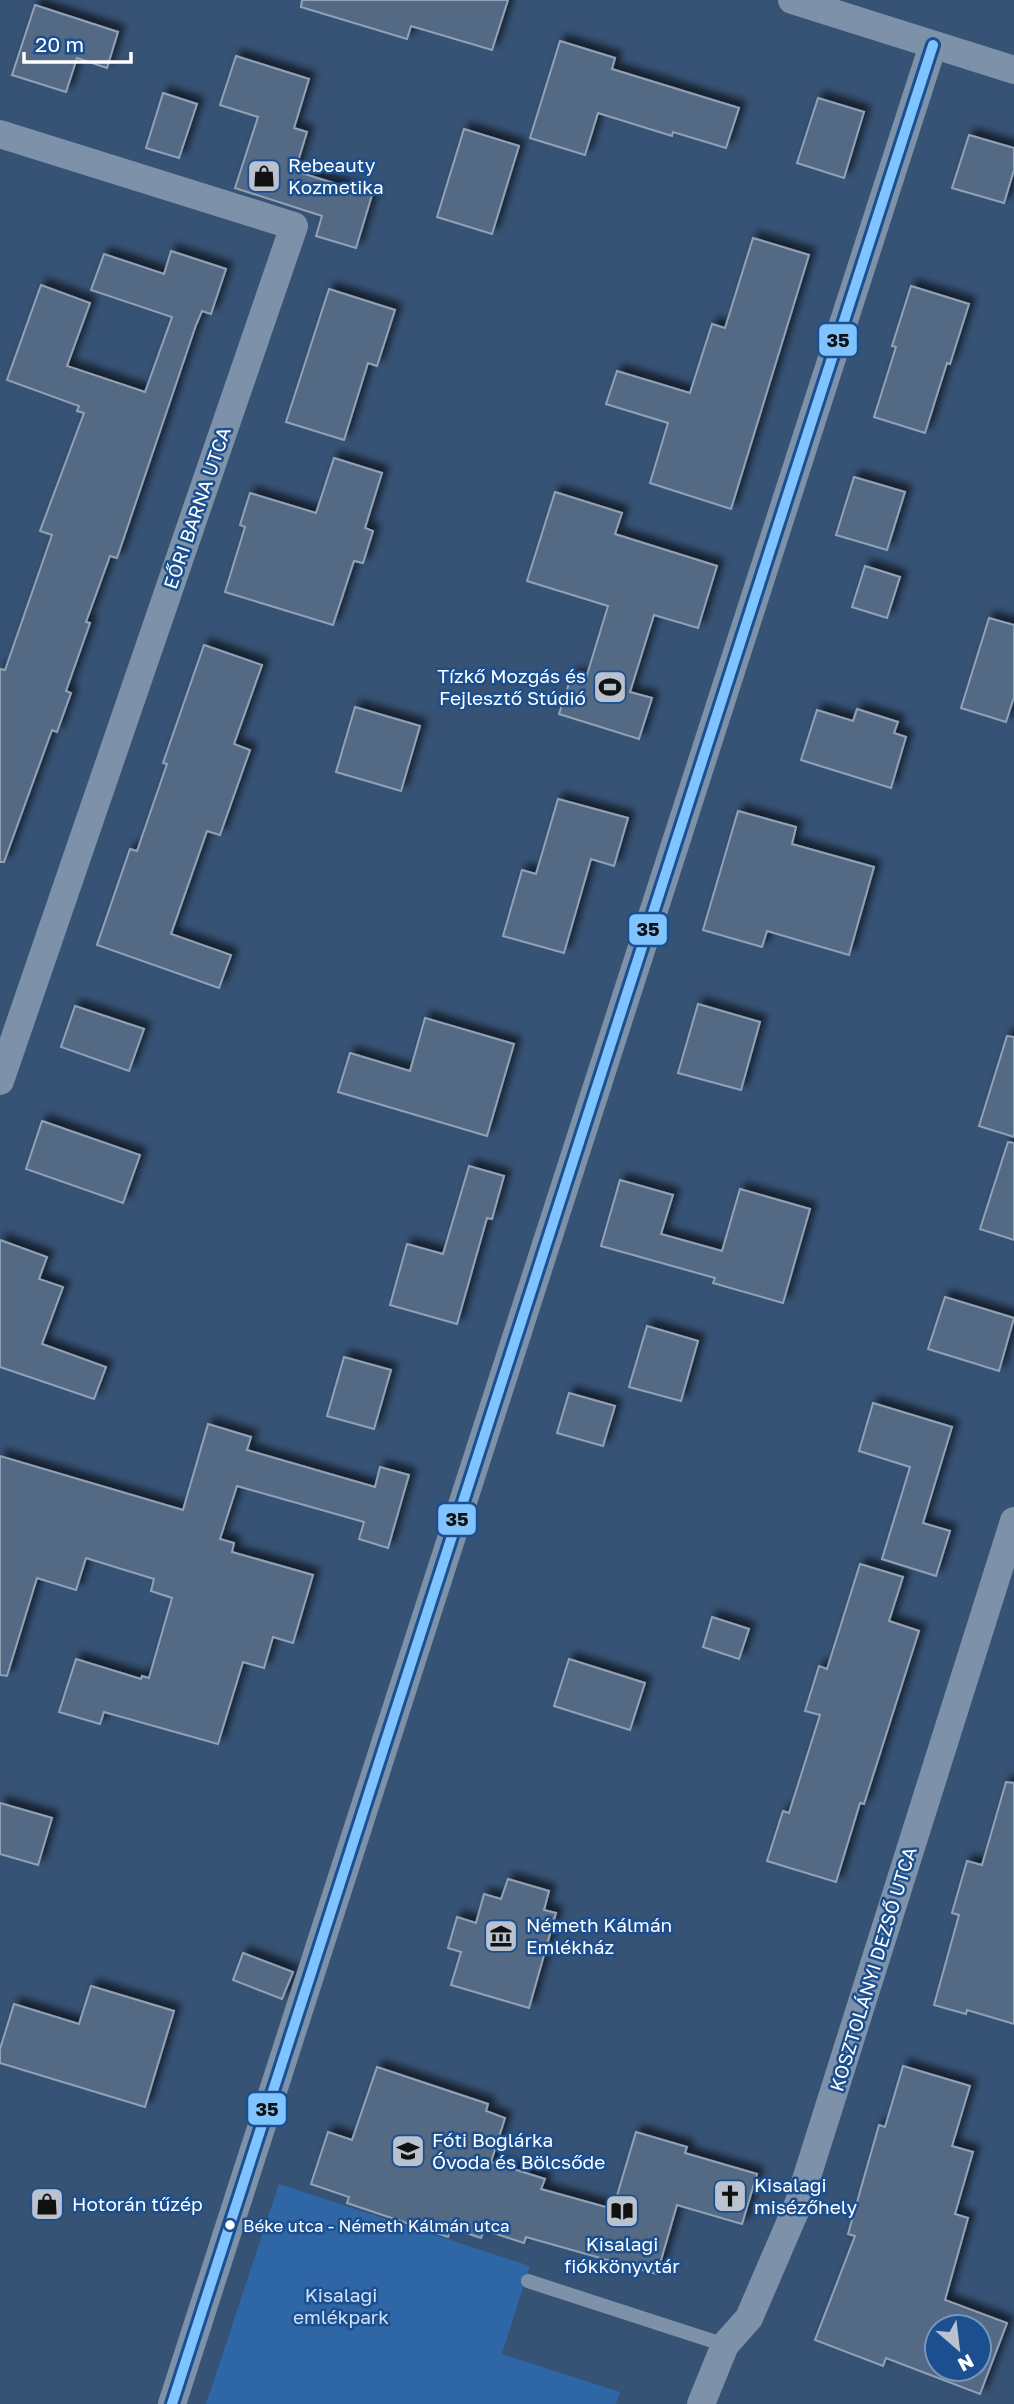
<svg xmlns="http://www.w3.org/2000/svg" width="1014" height="2404" viewBox="0 0 1014 2404" font-family="'Golos Text',sans-serif">
<style>
.green{fill:#2f66a5}
.building{fill:#526984;stroke:#92a2b6;stroke-width:2;fill-rule:evenodd;filter:url(#shadow)}
.lines{fill:none;stroke-linecap:round;stroke-linejoin:round}
.lane{stroke:#7d92a8;stroke-width:14}
.street{stroke:#7d92a8;stroke-width:28}
.bus-1-casing{stroke:#1b4f8f;stroke-width:16}
.bus-1{stroke:#80c4ff;stroke-width:10}
.bus-dot{fill:#fff;stroke:#1b4f8f;stroke-width:2.5}
.labels{text-anchor:middle;stroke-width:5;stroke-linejoin:round;paint-order:stroke}
.bus-label{font-size:17px;fill:#fff;stroke:#1b4f8f;text-anchor:start}
.poi-label{font-size:19px;fill:#fff;stroke:#1b4f8f;text-anchor:start}
.street-label{font-size:19px;fill:#fff;stroke:#1b4f8f}
.park-label{font-size:19px;fill:#cfe3fa;stroke:#1b4f8f}
.line-badge{stroke:#1b4f8f;stroke-width:2.5}
.pale-badge-label{font-size:19px;text-anchor:middle;font-weight:bold;fill:#111}
</style>
<defs>
<filter id="shadow"><feDropShadow dx="6" dy="-6" stdDeviation="3.5" flood-color="#0009"/></filter>
</defs>
<rect width="100%" height="100%" fill="#365274"/>
<polygon class="green" points="279,2184 530,2266 502,2354 620,2392 616,2404 206,2404"/>
<g class="building">
<polygon points="302,0 508,0 492,50 411,26 407,39 301,7"/>
<polygon points="35,5 118,32 107,68 77,58 66,92 12,75"/>
<polygon points="560,41 615,58 612,69 739,108 726,148 673,132 672,136 598,113 585,155 530,138"/>
<polygon points="236,56 309,79 294,128 307,132 295,171 372,195 356,248 316,236 322,216 235,188 258,117 220,105"/>
<polygon points="163,93 197,104 179,158 146,148"/>
<polygon points="818,98 864,112 844,178 797,163"/>
<polygon points="464,129 519,146 492,234 437,217"/>
<polygon points="969,135 1014,148 1014,170 1004,203 952,188"/>
<polygon points="753,238 809,255 731,509 650,483 668,423 606,404 617,371 690,393 712,324 725,328"/>
<polygon points="171,251 226,269 211,314 202,311 196,325 117,558 110,556 86,622 90,623 66,691 71,693 57,732 52,730 4,862 0,862 0,669 5,670 52,535 40,531 84,413 77,411 79,406 7,380 41,285 90,303 67,366 145,392 172,317 91,290 104,254 164,274"/>
<polygon points="911,286 969,304 950,364 947,363 925,433 874,417 896,347 892,346"/>
<polygon points="329,289 395,310 377,366 368,363 344,440 286,422"/>
<polygon points="334,458 382,473 365,528 373,531 363,563 354,561 333,625 225,592 245,527 240,525 250,493 316,513"/>
<polygon points="854,477 905,492 887,550 836,535"/>
<polygon points="555,492 622,513 615,534 717,566 698,628 654,615 630,692 652,698 639,739 559,714 572,674 586,678 608,606 527,581"/>
<polygon points="865,566 900,577 887,618 852,607"/>
<polygon points="989,618 1014,625 1014,697 1006,722 961,708"/>
<polygon points="204,645 262,665 234,744 250,750 220,835 207,831 171,934 231,955 219,988 97,945 130,849 137,851 167,764 163,763"/>
<polygon points="355,707 420,726 401,791 336,772"/>
<polygon points="857,709 898,722 894,733 906,737 891,788 801,760 817,710 853,721"/>
<polygon points="558,799 628,818 614,866 591,859 564,953 503,936 522,870 536,874"/>
<polygon points="738,811 796,827 792,844 874,867 849,955 767,931 762,947 703,930"/>
<polygon points="698,1004 760,1022 741,1090 678,1073"/>
<polygon points="75,1006 144,1029 129,1071 61,1047"/>
<polygon points="425,1018 514,1044 487,1136 338,1092 350,1053 410,1071"/>
<polygon points="1007,1036 1014,1037 1014,1137 979,1126"/>
<polygon points="42,1121 140,1155 123,1203 26,1169"/>
<polygon points="1008,1142 1014,1143 1014,1240 980,1229"/>
<polygon points="469,1166 504,1176 492,1219 487,1218 457,1324 390,1305 407,1244 443,1254"/>
<polygon points="620,1180 673,1195 661,1234 722,1251 740,1189 810,1209 783,1303 713,1283 715,1278 601,1246"/>
<polygon points="0,1240 47,1257 39,1279 63,1287 42,1344 106,1367 94,1399 0,1367"/>
<polygon points="945,1297 1014,1318 999,1371 928,1349"/>
<polygon points="647,1326 698,1341 681,1401 629,1387"/>
<polygon points="344,1357 391,1370 374,1429 327,1416"/>
<polygon points="569,1393 615,1406 603,1446 557,1433"/>
<polygon points="873,1403 952,1427 923,1523 950,1531 936,1576 882,1559 910,1467 859,1451"/>
<polygon points="208,1424 251,1437 247,1450 375,1487 380,1467 409,1475 388,1548 359,1539 364,1522 237,1486 220,1539 234,1543 232,1552 313,1575 293,1643 273,1637 264,1668 243,1662 218,1744 104,1712 100,1724 59,1712 76,1659 141,1679 142,1676 149,1678 172,1598 151,1591 154,1579 86,1558 76,1590 37,1578 7,1676 0,1675 0,1456 183,1510"/>
<polygon points="860,1564 903,1577 889,1621 919,1631 864,1804 860,1803 836,1882 767,1861 783,1811 789,1813 820,1715 805,1711 819,1666 827,1669"/>
<polygon points="712,1617 749,1629 739,1659 703,1647"/>
<polygon points="569,1659 645,1683 630,1730 554,1706"/>
<polygon points="1006,1782 1014,1783 1014,2024 967,2010 966,2014 934,2005 959,1915 952,1913 967,1861 982,1865"/>
<polygon points="0,1803 52,1818 38,1865 0,1854"/>
<polygon points="508,1879 549,1891 544,1910 556,1913 529,2008 451,1985 461,1952 448,1948 457,1917 476,1923 484,1894 501,1899"/>
<polygon points="243,1953 293,1972 282,1999 233,1980"/>
<polygon points="91,1986 174,2011 145,2107 0,2063 0,2049 14,2004 79,2024"/>
<path d="M903 2066 970 2086 952 2146 973 2152 955 2214 968 2218 945 2300 1007 2323 980 2394 886 2358 883 2366 815 2340 855 2236 848 2234 865 2174 879 2125 885 2127ZM937 2327H979V2369H937Z"/>
<polygon points="377,2067 488,2104 486,2111 505,2118 491,2162 545,2179 541,2189 613,2209 636,2132 687,2147 685,2153 757,2174 742,2224 677,2205 657,2274 526,2237 524,2243 484,2230 481,2238 451,2228 448,2237 347,2203 349,2197 311,2184 328,2132 352,2140"/>
</g>
<g class="lines">
<polyline class="lane" points="528,2281 725,2345"/>
<g class="street">
<polyline points="792,0 1014,70"/>
<polyline points="0,134 294,226 0,1081"/>
<polyline points="172,2404 933,45"/>
<polyline points="701,2404 725,2345 749,2318 799,2202 1014,1521"/>
</g>
<g class="bus-1-casing">
<polyline id="bus-1" points="172,2404 933,45"/>
</g>
<use href="#bus-1" class="bus-1"/>
</g>
<defs>
<g id="shop-square" transform="scale(1.75)"><rect x="-9" y="-9" width="18" height="18" rx="4" fill="#b9c2ce" stroke="#1b4f8f"/><path d="M-5-2.5h2.3a2.7 3.5 0 0 1 5.4 0H5L5.5 6h-11ZM-1.5-2.5h3a1.5 2.3 0 0 0-3 0Z" fill="#111"/></g>
<g id="stadium-square" transform="scale(1.75)"><rect x="-9" y="-9" width="18" height="18" rx="4" fill="#b9c2ce" stroke="#1b4f8f"/><path d="M0-5a6.5 5 0 1 0 0 10a6.5 5 0 1 0 0-10ZM-3.5-1.8h7v3.6h-7Z" fill="#111"/></g>
<g id="museum-square" transform="scale(1.75)"><rect x="-9" y="-9" width="18" height="18" rx="4" fill="#b9c2ce" stroke="#1b4f8f"/><path d="M0-6L6-3V-2H-6V-3ZM-5-1h2V3h-2ZM-1-1h2V3h-2ZM3-1h2V3H3ZM-6 4H6V6H-6Z" fill="#111"/></g>
<g id="school-square" transform="scale(1.75)"><rect x="-9" y="-9" width="18" height="18" rx="4" fill="#b9c2ce" stroke="#1b4f8f"/><path d="M0-5L7-2L0 1L-7-2ZM-4 1L0 2.5L4 1V4Q0 6-4 4Z" fill="#111"/></g>
<g id="church-square" transform="scale(1.75)"><rect x="-9" y="-9" width="18" height="18" rx="4" fill="#b9c2ce" stroke="#1b4f8f"/><path d="M-1.2-6h2.4v3.5h3.3v2.4h-3.3V6h-2.4V-.1h-3.3v-2.4h3.3Z" fill="#111"/></g>
<g id="library-square" transform="scale(1.75)"><rect x="-9" y="-9" width="18" height="18" rx="4" fill="#b9c2ce" stroke="#1b4f8f"/><path d="M-6-4Q-3-5.5-.7-3.5V5Q-3 3-6 4ZM6-4Q3-5.5 .7-3.5V5Q3 3 6 4Z" fill="#111"/></g>
</defs>
<g fill-rule="evenodd">
<use href="#shop-square" x="264" y="176"/>
<use href="#stadium-square" x="610" y="687"/>
<use href="#museum-square" x="501" y="1936"/>
<use href="#school-square" x="408" y="2151"/>
<use href="#church-square" x="730" y="2196"/>
<use href="#shop-square" x="47" y="2204"/>
<use href="#library-square" x="622" y="2211"/>
</g>
<circle class="bus-dot" cx="230" cy="2225" r="6"/>
<g class="labels">
<g class="bus-label">
<text x="243" y="2232">Béke utca - Németh Kálmán utca</text>
</g>
<g class="poi-label">
<text x="288" y="172">Rebeauty<tspan x="288" dy="22">Kozmetika</tspan></text>
<text x="586" y="683" text-anchor="end">Tízkő Mozgás és<tspan x="586" dy="22">Fejlesztő Stúdió</tspan></text>
<text x="526" y="1932">Németh Kálmán<tspan x="526" dy="22">Emlékház</tspan></text>
<text x="432" y="2147">Fóti Boglárka<tspan x="432" dy="22">Óvoda és Bölcsőde</tspan></text>
<text x="754" y="2192">Kisalagi<tspan x="754" dy="22">misézőhely</tspan></text>
<text x="72" y="2211">Hotorán tűzép</text>
<text x="622" y="2251" text-anchor="middle">Kisalagi<tspan x="622" dy="22">fiókkönyvtár</tspan></text>
</g>
<g class="street-label">
<text transform="translate(197 508) rotate(-71)" y="7">EŐRI BARNA UTCA</text>
<text transform="translate(873 1969) rotate(-73)" y="7">KOSZTOLÁNYI DEZSŐ UTCA</text>
</g>
<g class="park-label">
<text x="341" y="2302">Kisalagi<tspan x="341" dy="22">emlékpark</tspan></text>
</g>
</g>
<g class="line-badge">
<rect x="818" y="323" width="40" height="34" rx="7" fill="#80c4ff"/>
<rect x="628" y="913" width="40" height="33" rx="7" fill="#80c4ff"/>
<rect x="437" y="1503" width="40" height="33" rx="7" fill="#80c4ff"/>
<rect x="247" y="2092" width="40" height="34" rx="7" fill="#80c4ff"/>
</g>
<g class="pale-badge-label">
<text x="838" y="347">35</text>
<text x="648" y="936">35</text>
<text x="457" y="1526">35</text>
<text x="267" y="2116">35</text>
</g>
<g transform="translate(958 2348) rotate(152)"><circle r="33" fill="#1b4f8f" stroke="#7695bc" stroke-width="2"/>
<path d="M0-5L12 26L0 18L-12 26Z" fill="#b9c2ce"/>
<text y="-10" font-size="19" font-weight="bold" text-anchor="middle" fill="#ffffff">N</text>
</g>
<path d="M24 52v10h107v-10" fill="none" stroke="#ffffff" stroke-width="3.5"/>
<text x="35" y="52" font-size="21" fill="#ffffff" stroke="#1b4f8f" stroke-width="5" paint-order="stroke">20 m</text>
</svg>
